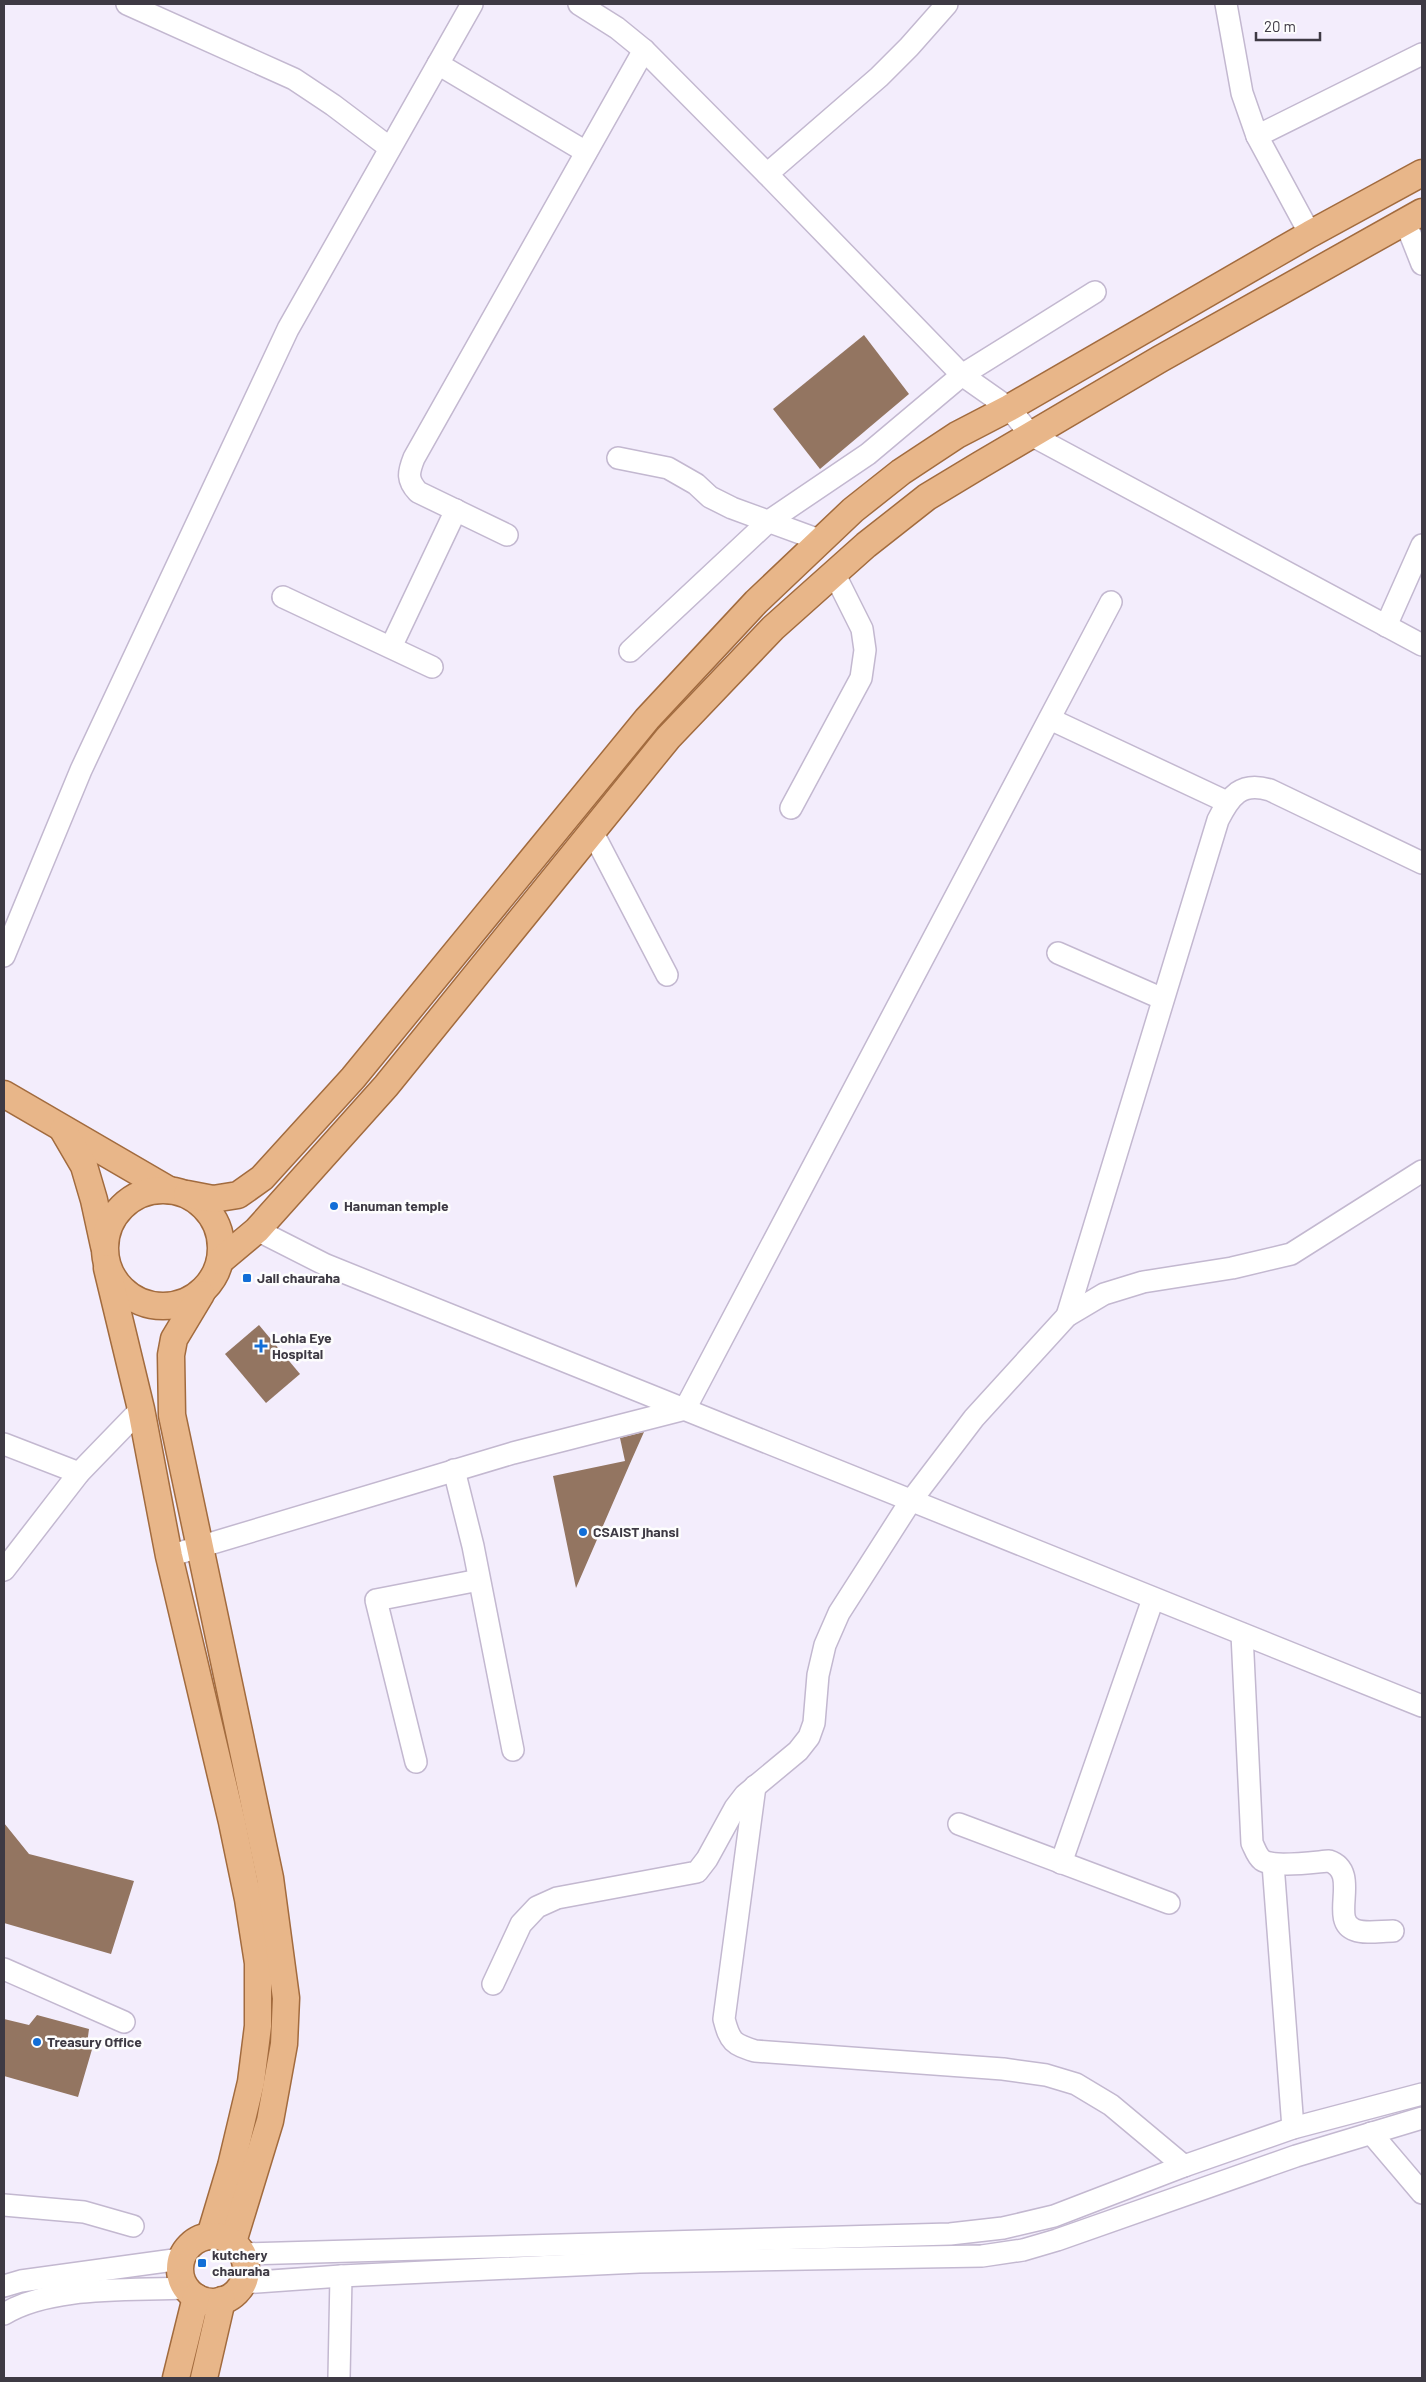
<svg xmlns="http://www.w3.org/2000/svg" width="1426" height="2382" viewBox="0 0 1426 2382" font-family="Barlow,sans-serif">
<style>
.building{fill:#937561}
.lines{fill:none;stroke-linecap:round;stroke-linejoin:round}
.minor-casing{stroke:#c3b8d0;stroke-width:24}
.major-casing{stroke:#a26b3e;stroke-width:29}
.minor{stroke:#fff;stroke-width:21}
.major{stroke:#e8b689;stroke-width:26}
.poi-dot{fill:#126ed7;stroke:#fdfdfd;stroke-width:2}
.labels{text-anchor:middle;stroke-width:5;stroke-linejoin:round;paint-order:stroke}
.poi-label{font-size:14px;font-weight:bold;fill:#3e3a44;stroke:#fdfdfd;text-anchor:start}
</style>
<rect width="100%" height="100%" fill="#f3edfc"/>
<g class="building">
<polygon points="864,335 909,394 820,469 773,409"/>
<polygon points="259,1325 300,1374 266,1403 225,1354"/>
<polygon points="644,1432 632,1459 576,1588 553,1476 625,1461 620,1438"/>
<polygon points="4,1823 29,1854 134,1881 111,1954 4,1923"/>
<polygon points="37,2015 89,2029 87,2044 93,2046 78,2097 4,2076 4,2019 29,2025"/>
</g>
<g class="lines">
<g class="minor-casing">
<g id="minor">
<polyline points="127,4 294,79 333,105 390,148"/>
<polyline points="579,4 617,28 644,50 767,174"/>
<polyline points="947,4 909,47 879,77 767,174 962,375 1009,408 1031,435 1422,645"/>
<polyline points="1226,4 1242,93 1257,136 1310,234"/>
<polyline points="438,64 586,152"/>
<polyline points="1257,136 1422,54"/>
<polyline points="1405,221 1422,264"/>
<polyline points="618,458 668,468 696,484 710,497 732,508 822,541"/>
<path d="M507 535 418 492C407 480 408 473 414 458L644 50"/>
<polyline points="283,597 432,667"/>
<polyline points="1386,626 1422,545"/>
<polyline points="391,647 456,510"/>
<polyline points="630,651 769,521 868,454 962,375 1095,292"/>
<polyline points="1050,719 1227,802"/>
<polyline points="791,808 861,678 865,650 862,629 834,573"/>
<polyline points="592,831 667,975"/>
<polyline points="1058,953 1163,999"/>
<polyline points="4,956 81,770 288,329 472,4"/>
<polyline points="257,1230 326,1265 1422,1706"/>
<path d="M1067 1316 1218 820C1230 796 1241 781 1270 790L1422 863"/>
<polyline points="4,1444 79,1473"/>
<polyline points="454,1470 473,1546 513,1750"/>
<polyline points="169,1556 513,1453 685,1409 1111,602"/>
<polyline points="4,1570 79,1473 141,1409"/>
<path d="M1242 1634 1252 1843C1255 1849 1257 1856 1262 1860 1273 1868 1315 1862 1329 1861 1362 1872 1328 1921 1355 1930 1365 1934 1382 1931 1393 1931"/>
<polyline points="416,1762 376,1600 479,1580"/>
<path d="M755 1786 724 2019C730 2042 733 2044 755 2051L1003 2069 1046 2075 1076 2084 1111 2105 1184 2166"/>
<polyline points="959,1824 1169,1903"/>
<polyline points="1061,1863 1153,1599"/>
<polyline points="1273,1864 1293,2128"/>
<polyline points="4,1969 124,2022"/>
<polyline points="493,1984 521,1924 537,1907 557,1898 697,1872 707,1859 735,1808 745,1795 798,1751 809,1737 814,1723 818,1675 825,1645 839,1613 910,1502 974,1418 1067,1316 1104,1294 1143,1282 1232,1268 1291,1254 1422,1171"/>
<polyline points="1371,2133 1422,2193"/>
<polyline points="4,2205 84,2212 133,2226"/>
<polyline points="242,2254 950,2234 1003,2228 1054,2216 1184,2166 1293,2128 1422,2094"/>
<polyline points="242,2283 341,2276 639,2262 982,2256 1023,2250 1057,2240 1296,2156 1422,2118"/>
<polyline points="4,2286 21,2281 181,2259"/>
<path d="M4 2314C52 2285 131 2291 186 2288"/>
<polyline points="339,2378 341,2276"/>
</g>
</g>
<g class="major-casing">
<g id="major">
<polyline points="4,1094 169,1190"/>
<polyline points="63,1130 84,1166 94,1200 104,1246"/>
<circle cx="163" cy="1248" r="58"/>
<polyline points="187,1194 213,1199 238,1195 262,1178 353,1078 647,719 756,602 853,510 901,472 957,435 1009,408 1310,234 1422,173"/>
<polyline points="220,1261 257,1230 386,1086 668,738 773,628 866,545 927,497 980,465 1160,359 1422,212"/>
<polyline points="107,1268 141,1409 169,1556 232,1822 248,1899 258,1963 258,2026 251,2082 231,2166 210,2236"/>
<polyline points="201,1294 174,1339 171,1355 172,1415 270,1878 286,1998 284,2044 270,2121 233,2242"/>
<circle cx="213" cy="2269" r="33"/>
<polyline points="176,2378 196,2297"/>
<polyline points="204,2378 222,2300"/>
</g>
</g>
<use href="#minor" class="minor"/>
<use href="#major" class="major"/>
</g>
<g class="poi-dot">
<circle cx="334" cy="1206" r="5"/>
<rect x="242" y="1273" width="10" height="10" rx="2.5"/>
<path d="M258.5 1338.5h5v5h5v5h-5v5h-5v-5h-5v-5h5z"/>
<circle cx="583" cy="1532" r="5"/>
<circle cx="37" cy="2042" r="5"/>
<rect x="197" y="2258" width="10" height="10" rx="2.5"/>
</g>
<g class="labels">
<g class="poi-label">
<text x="344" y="1211">Hanuman temple</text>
<text x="257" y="1283">Jail chauraha</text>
<text x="272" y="1343">Lohia Eye<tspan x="272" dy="16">Hospital</tspan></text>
<text x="593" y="1537">CSAIST jhansi</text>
<text x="47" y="2047">Treasury Office</text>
<text x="212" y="2260">kutchery<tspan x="212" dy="16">chauraha</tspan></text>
</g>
</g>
<rect width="1426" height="2382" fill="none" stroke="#3e3a44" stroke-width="10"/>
<path d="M1256 32v8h64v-8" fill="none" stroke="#3e3a44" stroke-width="2.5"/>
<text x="1264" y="32" font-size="15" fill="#3e3a44" stroke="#fdfdfd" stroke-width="4" paint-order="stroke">20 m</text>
</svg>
